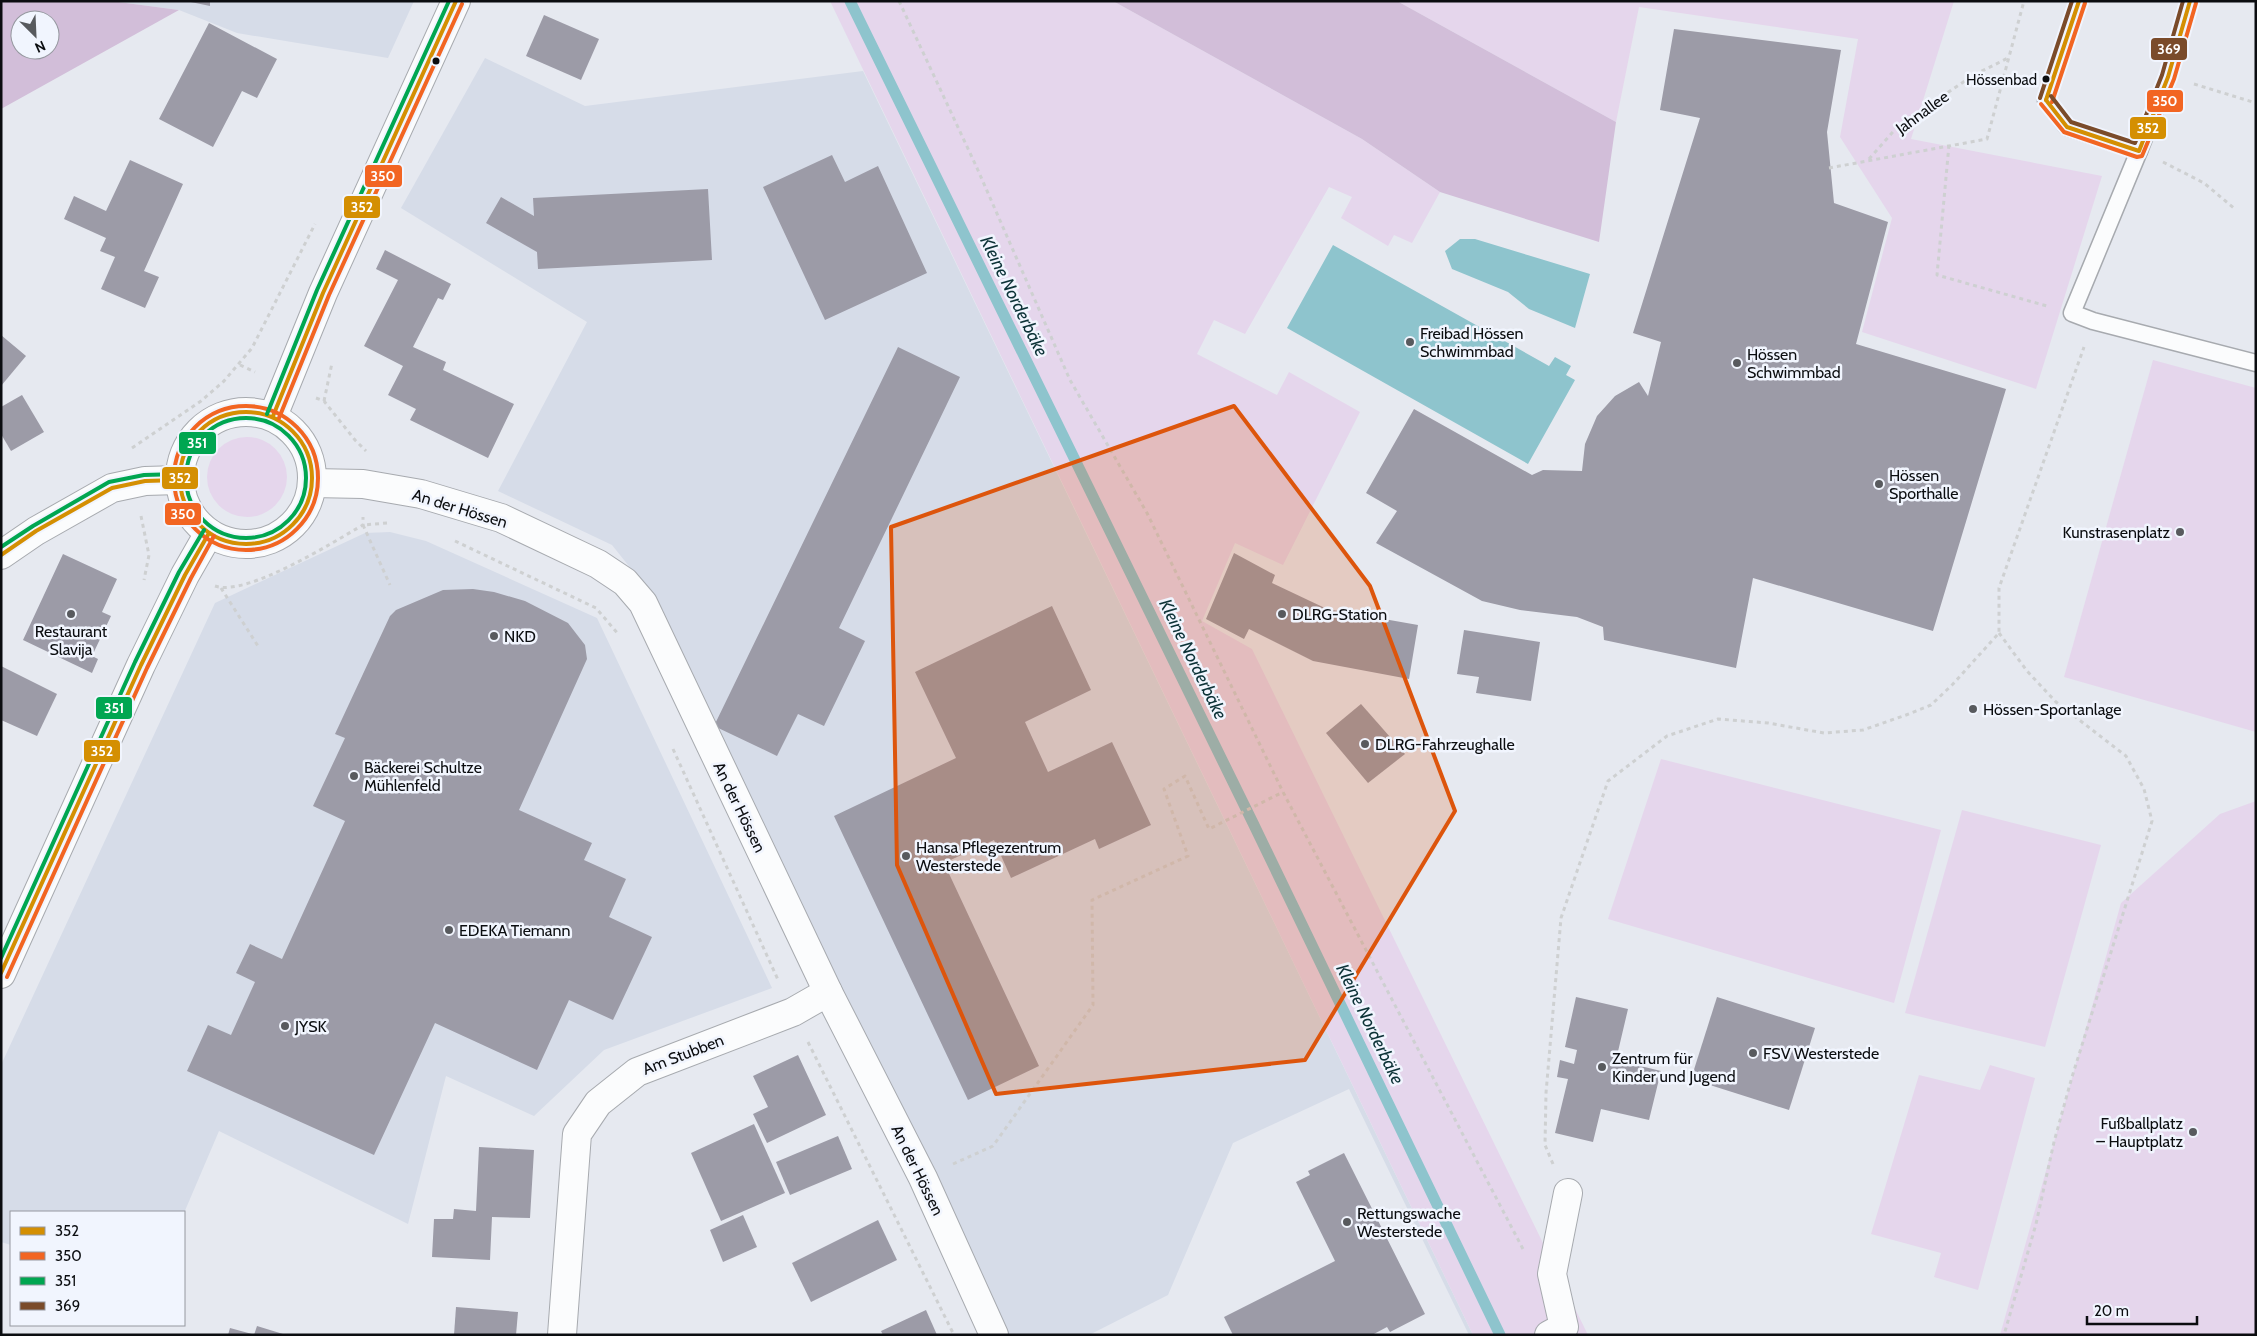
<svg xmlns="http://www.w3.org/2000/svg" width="2257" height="1336" viewBox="0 0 2257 1336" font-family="Cabin,sans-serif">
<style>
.built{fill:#d6dce8}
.green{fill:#e5d6ec}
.forest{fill:#d2bed9;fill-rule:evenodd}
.water{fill:#8ec4cd}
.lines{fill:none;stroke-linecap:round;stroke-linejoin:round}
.stream{stroke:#8ec4cd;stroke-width:11}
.building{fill:#9c9ba7}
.service-casing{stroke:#a7aaaf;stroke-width:19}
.minor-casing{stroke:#a7aaaf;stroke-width:30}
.tertiary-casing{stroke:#a7aaaf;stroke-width:30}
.path{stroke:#ced0d1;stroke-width:3;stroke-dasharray:4 4;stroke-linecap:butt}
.service{stroke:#fbfcfd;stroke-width:16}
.minor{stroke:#fbfcfd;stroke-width:28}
.tertiary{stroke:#fbfcfd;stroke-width:28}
.bus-1-casing{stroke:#f1f5fe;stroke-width:8}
.bus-2-casing{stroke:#f1f5fe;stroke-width:8}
.bus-3-casing{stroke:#f1f5fe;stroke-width:8}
.bus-4-casing{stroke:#f1f5fe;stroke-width:8}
.bus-1{stroke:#d48f02;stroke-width:4}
.bus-2{stroke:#f26522;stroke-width:4}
.bus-3{stroke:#00a651;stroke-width:4}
.bus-4{stroke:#7a4b2a;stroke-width:4}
.marked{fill:#dd550c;fill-opacity:0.2;stroke:#dd550c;stroke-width:4;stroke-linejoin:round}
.bus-dot{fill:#0b0d10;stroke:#f1f5fe;stroke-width:2}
.poi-dot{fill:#585a5e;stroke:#f1f5fe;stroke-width:2}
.labels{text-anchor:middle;stroke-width:5;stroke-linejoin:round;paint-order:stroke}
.bus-label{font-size:15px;fill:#0b0d10;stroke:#f1f5fe;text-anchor:end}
.street-label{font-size:16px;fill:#0b0d10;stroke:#f1f5fe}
.poi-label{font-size:16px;fill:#0b0d10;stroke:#f1f5fe;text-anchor:start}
.water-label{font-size:18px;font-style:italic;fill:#0c3237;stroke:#f1f5fe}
.line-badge{stroke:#f1f5fe;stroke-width:2}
.badge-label{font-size:14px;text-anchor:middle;font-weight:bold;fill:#fff}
</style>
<rect width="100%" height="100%" fill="#e6e9f0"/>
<g class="built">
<polygon points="111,1 414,1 388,58 237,33 179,10"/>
<polygon points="485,58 585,106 863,71 1473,1335 1469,1335 1349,1089 1233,1143 1168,1295 1089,1335 1004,1335 652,595 612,545 498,491 587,322 401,208"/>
<polygon points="390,532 426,541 597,618 772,988 604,1050 534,1116 446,1076 408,1224 219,1131 184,1213 11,1212 11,1245 1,1242 1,1065 215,603 365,533"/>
</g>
<g class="green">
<polygon points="830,1 1113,1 1362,139 1440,192 1412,243 1394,235 1388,246 1341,218 1352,197 1329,187 1245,334 1214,320 1197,354 1277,395 1289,372 1360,412 1283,565 1235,543 1202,621 1252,649 1588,1335 1473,1335"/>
<polygon points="1397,1 1954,1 1911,139 2102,176 2036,389 1862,332 1892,218 1840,137 1858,39 1639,7 1616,122"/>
<polygon points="2153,360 2256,388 2256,732 2064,677"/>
<circle cx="247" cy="477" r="40"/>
<polygon points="1661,759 1941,830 1894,1003 1608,919"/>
<polygon points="2256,801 2256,1335 2000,1335 2121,903 2220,814"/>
<polygon points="1962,810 2101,845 2045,1047 1905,1013"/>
<polygon points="1990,1065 2035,1078 1978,1290 1934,1277 1941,1253 1871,1234 1919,1075 1980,1090"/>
</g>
<g class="forest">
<path d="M1 1H111L179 10 1 109ZM20 20H50V50H20Z"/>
<polygon points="1113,1 1397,1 1616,122 1599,242 1440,192 1362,139"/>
</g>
<g class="water">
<polygon points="1460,239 1475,239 1590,274 1575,328 1529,309 1508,292 1452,269 1445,251"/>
<polygon points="1333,245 1549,366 1555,357 1571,366 1566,375 1575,380 1528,464 1287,328"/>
</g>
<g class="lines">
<polyline class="stream" points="850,1 1253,823 1500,1335"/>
</g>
<g class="building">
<polygon points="186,1 210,1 210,6"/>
<polygon points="544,15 599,39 581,80 526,56"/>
<polygon points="209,23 277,59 257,98 242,91 213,147 159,119"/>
<polygon points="1674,29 1841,50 1827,132 1834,203 1888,222 1856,344 2006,389 1933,631 1753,578 1736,668 1604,640 1603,627 1577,617 1520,610 1482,601 1376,543 1397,511 1366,493 1414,409 1532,475 1543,470 1582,471 1585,444 1597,416 1615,396 1639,382 1648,396 1661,342 1633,333 1700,118 1660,110"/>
<polygon points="832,155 845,182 878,166 927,273 825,320 763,187"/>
<polygon points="130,160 183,184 144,271 159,277 145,308 101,289 115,257 100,251 106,238 64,219 74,196 106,211"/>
<polygon points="708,189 712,260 538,269 537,252 486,223 501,197 534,216 533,198"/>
<polygon points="385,250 451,284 443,300 438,298 413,347 446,362 443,370 514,404 488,458 410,420 416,409 388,395 403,366 364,346 398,280 376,269"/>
<polygon points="1,335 26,356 1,386"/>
<polygon points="898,347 960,377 839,628 865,641 824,726 798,714 777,756 714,726"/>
<polygon points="22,395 44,432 11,451 1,434 1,407"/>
<polygon points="1234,553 1275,575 1272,583 1327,609 1418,625 1409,679 1313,661 1249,629 1244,639 1206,619"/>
<polygon points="63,554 117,579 102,612 111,616 92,656 98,659 92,673 23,640"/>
<polygon points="473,589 494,592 525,601 568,623 585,645 587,659 519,810 592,843 584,860 626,879 609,917 652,937 613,1020 569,1000 537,1070 435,1023 374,1155 187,1071 208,1025 231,1035 255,982 236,973 250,944 282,959 345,821 313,806 345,738 335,734 390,616 396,610 443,590"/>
<polygon points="1052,606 1091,690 1025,722 1048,772 1112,742 1151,825 1099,849 1095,839 1011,878 994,840 944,863 1039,1066 968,1100 834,816 956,758 915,672"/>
<polygon points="1464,630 1540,642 1531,701 1476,693 1479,677 1457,674"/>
<polygon points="1,666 57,694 37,736 1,720"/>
<polygon points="1361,704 1405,754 1368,783 1326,733"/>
<polygon points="1576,997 1628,1009 1616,1060 1661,1071 1649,1120 1601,1109 1593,1142 1555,1133 1568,1079 1557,1077 1560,1060 1574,1064 1577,1050 1565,1047"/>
<polygon points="1717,997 1815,1028 1789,1110 1691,1079"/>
<polygon points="798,1055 826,1115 767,1143 753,1114 768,1107 753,1076"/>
<polygon points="754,1124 785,1193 721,1221 691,1153"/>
<polygon points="838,1136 852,1169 790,1195 776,1162"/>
<polygon points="479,1147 534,1150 530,1218 492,1217 490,1260 432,1257 434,1219 453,1219 454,1209 476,1211"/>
<polygon points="1344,1153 1425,1314 1390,1332 1387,1327 1372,1335 1233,1335 1224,1317 1335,1261 1296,1182 1310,1175 1308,1171"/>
<polygon points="743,1215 757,1247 723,1262 710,1230"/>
<polygon points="878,1220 897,1260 811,1302 792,1263"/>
<polygon points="456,1307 518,1312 516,1335 454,1335"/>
<polygon points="926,1310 937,1335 883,1335 881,1331"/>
<polygon points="257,1326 283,1334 283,1335 254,1335"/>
<polygon points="230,1328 252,1334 252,1335 228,1335"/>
</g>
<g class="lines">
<g class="service-casing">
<g id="service">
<polyline points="2079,1 2046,100 2067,127 2139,151 2168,77 2190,1"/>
<polyline points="2139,151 2072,313 2093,321 2256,363"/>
</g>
</g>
<g class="minor-casing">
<g id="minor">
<polyline points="312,483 363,484 421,494 501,518 598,564 625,582 643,603 828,992 923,1178 994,1335"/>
<polyline points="1,555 36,531 112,488 145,481 179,480"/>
<polyline points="562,1335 577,1134 598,1103 637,1072 793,1012 828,992"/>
<polyline points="1549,1335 1564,1327 1552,1274 1568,1193"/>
</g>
</g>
<g class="tertiary-casing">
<g id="tertiary">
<circle cx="246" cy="478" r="66"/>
<polyline points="273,416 323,293 456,1"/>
<polyline points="1,974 141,665 185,575 209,533"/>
</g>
</g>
<g class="path">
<polyline points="899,1 977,168 1070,380 1147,513 1283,792 1523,1249"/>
<polyline points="2194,84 2256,103"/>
<polyline points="1949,145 1937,275 2047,306"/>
<polyline points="1869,159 1899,125 1974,75 2008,58"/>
<polyline points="2163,162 2204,183 2235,209"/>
<polyline points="1829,168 1987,139 2024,1"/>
<polyline points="240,365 255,372"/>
<polyline points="316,398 324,401 355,440 366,451"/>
<polyline points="324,401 332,363"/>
<polyline points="132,448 201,401 224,381 252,348 315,224"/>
<polyline points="141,516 149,555 144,580"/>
<polyline points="387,523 363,525 390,585"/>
<polyline points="455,541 596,608 619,635"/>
<path d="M215 586C247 597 333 542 363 525V517"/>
<polyline points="221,588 258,646"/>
<polyline points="1999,633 2027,671 2056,702 2126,756 2144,789 2152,821 2072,1077 2054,1142 2036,1224 2004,1335"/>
<polyline points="673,749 779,982"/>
<polyline points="808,1042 954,1335"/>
<polyline points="953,1164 993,1146 1093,1005 1092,900 1188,856 1164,789 1185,776 1209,829 1283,792"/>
<polyline points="1553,1164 1545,1145 1546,1093 1561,918 1608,781 1667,736 1718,719 1768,723 1824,733 1863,730 1906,715 1931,705 1953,684 1999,633 1999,588 2084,347"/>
</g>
<use href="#service" class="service"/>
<use href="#minor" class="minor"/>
<use href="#tertiary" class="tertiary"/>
<g class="bus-1-casing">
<g id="bus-1">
<polyline points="2046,100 2067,127 2139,151 2168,77 2190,1"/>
<polyline points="2046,100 2079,1"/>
<circle cx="246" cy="478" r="66"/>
<polyline points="273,416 323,293 456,1"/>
<polyline points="1,555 36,531 112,488 145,481 179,480"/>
<polyline points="1,973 141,665 185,575 209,533"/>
</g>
</g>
<g class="bus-2-casing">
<g id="bus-2">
<polyline points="2052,102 2085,3"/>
<polyline points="2041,104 2064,132 2137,157 2142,156 2174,79 2196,3"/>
<circle cx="246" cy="478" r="72"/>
<polyline points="279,418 329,295 462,4"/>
<polyline points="7,977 147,668 191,578 214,536"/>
</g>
</g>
<g class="bus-3-casing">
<g id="bus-3">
<polyline points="267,414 317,290 449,1"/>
<circle cx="246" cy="478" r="60"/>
<polyline points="1,547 33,526 109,482 144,475 179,474"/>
<polyline points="1,958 135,662 179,572 204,530"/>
</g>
</g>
<g class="bus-4-casing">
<g id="bus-4">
<polyline points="2051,96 2071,122 2135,143 2162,75 2183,1"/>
<polyline points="2040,98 2072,1"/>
</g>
</g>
<use href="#bus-1" class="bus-1"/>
<use href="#bus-2" class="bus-2"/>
<use href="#bus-3" class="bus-3"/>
<use href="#bus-4" class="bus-4"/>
</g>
<path class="marked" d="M1234 406 1370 586 1455 811 1305 1060 996 1094 897 865 891 527Z"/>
<g class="bus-dot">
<circle cx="436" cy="61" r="4.5"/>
<circle cx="2046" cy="79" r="4.5"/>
</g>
<g class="poi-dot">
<circle cx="1410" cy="342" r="5"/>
<circle cx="1737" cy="363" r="5"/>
<circle cx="1879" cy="484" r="5"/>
<circle cx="2180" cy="532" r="5"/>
<circle cx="71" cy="614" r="5"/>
<circle cx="1282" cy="614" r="5"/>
<circle cx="494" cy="636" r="5"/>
<circle cx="1973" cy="709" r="5"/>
<circle cx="1365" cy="744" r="5"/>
<circle cx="354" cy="776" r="5"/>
<circle cx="906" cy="856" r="5"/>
<circle cx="449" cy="930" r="5"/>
<circle cx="285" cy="1026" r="5"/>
<circle cx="1753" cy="1053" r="5"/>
<circle cx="1602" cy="1067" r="5"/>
<circle cx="2193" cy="1132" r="5"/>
<circle cx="1347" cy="1222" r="5"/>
</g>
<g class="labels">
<g class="bus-label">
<text x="2037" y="85">Hössenbad</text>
</g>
<g class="street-label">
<text transform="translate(1922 112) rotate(-36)" y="6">Jahnallee</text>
<text transform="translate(460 508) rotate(17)" y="6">An der Hössen</text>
<text transform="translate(740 807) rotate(64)" y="6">An der Hössen</text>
<text transform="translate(683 1054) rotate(-21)" y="6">Am Stubben</text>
<text transform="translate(918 1170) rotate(64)" y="6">An der Hössen</text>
</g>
<g class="poi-label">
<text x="1420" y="339">Freibad Hössen<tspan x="1420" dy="18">Schwimmbad</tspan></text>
<text x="1747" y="360">Hössen<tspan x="1747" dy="18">Schwimmbad</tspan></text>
<text x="1889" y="481">Hössen<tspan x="1889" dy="18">Sporthalle</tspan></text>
<text x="2170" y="538" text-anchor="end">Kunstrasenplatz</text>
<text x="1292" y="620">DLRG-Station</text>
<text x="71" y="637" text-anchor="middle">Restaurant<tspan x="71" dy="18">Slavija</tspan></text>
<text x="504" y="642">NKD</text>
<text x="1983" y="715">Hössen-Sportanlage</text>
<text x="1375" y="750">DLRG-Fahrzeughalle</text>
<text x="364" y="773">Bäckerei Schultze<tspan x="364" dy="18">Mühlenfeld</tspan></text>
<text x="916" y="853">Hansa Pflegezentrum<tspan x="916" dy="18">Westerstede</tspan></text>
<text x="459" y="936">EDEKA Tiemann</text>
<text x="295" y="1032">JYSK</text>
<text x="1763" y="1059">FSV Westerstede</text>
<text x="1612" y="1064">Zentrum für<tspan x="1612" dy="18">Kinder und Jugend</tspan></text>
<text x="2183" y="1129" text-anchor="end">Fußballplatz<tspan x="2183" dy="18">– Hauptplatz</tspan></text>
<text x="1357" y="1219">Rettungswache<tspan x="1357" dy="18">Westerstede</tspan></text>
</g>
<g class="water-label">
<text transform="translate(1014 296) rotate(64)" y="6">Kleine Norderbäke</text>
<text transform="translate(1193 659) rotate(64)" y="6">Kleine Norderbäke</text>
<text transform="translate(1370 1024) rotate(64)" y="6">Kleine Norderbäke</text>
</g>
</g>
<g class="line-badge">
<rect x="2150" y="37" width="38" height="24" rx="5" fill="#7a4b2a"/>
<rect x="2146" y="89" width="38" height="24" rx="5" fill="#f26522"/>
<rect x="2129" y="116" width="38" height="24" rx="5" fill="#d48f02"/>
<rect x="364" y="164" width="39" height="24" rx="5" fill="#f26522"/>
<rect x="343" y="195" width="38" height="24" rx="5" fill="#d48f02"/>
<rect x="178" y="431" width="39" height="24" rx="5" fill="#00a651"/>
<rect x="161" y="466" width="38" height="24" rx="5" fill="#d48f02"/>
<rect x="164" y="502" width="38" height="24" rx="5" fill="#f26522"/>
<rect x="95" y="696" width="38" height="24" rx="5" fill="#00a651"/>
<rect x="83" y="739" width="38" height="24" rx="5" fill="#d48f02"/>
</g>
<g class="badge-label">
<text x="2169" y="54">369</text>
<text x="2165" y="106">350</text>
<text x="2148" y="133">352</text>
<text x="383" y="181">350</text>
<text x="362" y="212">352</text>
<text x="197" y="448">351</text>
<text x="180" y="483">352</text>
<text x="183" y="519">350</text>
<text x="114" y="713">351</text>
<text x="102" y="756">352</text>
</g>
<rect width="2257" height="1336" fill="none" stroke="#0b0d10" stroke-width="5"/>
<rect x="10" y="1211" width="175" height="115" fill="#f1f5fe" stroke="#95989f"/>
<rect x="20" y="1227" width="25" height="8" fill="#d48f02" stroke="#95989f"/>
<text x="55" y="1236" font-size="15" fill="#0b0d10">352</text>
<rect x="20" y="1252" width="25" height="8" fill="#f26522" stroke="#95989f"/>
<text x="55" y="1261" font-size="15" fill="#0b0d10">350</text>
<rect x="20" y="1277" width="25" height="8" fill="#00a651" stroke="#95989f"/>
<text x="55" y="1286" font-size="15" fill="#0b0d10">351</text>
<rect x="20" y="1302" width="25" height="8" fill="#7a4b2a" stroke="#95989f"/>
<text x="55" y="1311" font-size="15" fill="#0b0d10">369</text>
<g transform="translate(35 35) rotate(156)"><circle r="24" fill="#f1f5fe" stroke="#95989f"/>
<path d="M0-4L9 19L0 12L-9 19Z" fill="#585a5e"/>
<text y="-8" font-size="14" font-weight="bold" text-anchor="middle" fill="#0b0d10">N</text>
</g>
<path d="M2087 1316v8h110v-8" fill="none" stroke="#0b0d10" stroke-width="2.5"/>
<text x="2094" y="1316" font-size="15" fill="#0b0d10" stroke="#f1f5fe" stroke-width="4" paint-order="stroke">20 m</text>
</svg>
